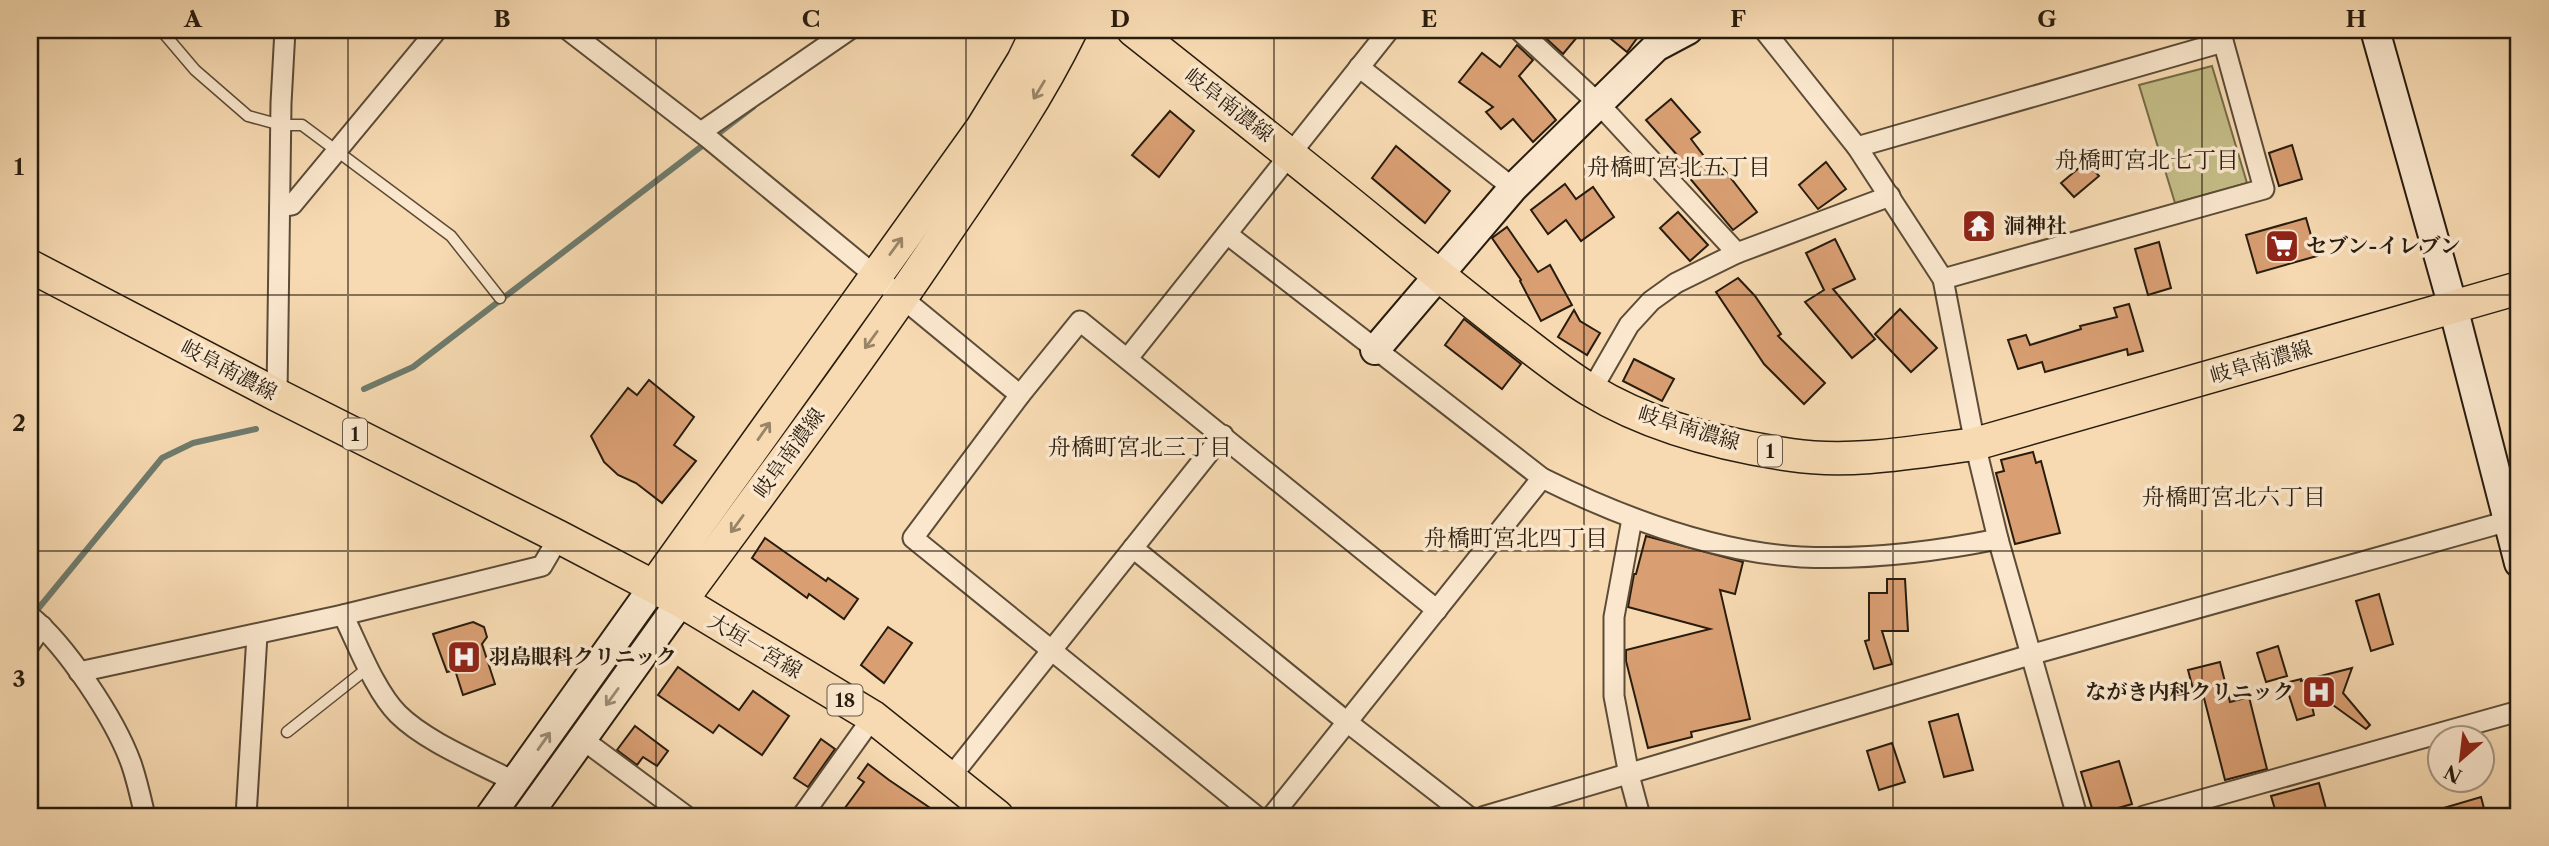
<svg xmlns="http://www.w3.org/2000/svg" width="2549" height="846" viewBox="0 0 2549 846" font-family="'Libre Caslon Text','Noto Serif JP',serif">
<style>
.green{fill:#c4bd87;stroke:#766c4a;stroke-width:2}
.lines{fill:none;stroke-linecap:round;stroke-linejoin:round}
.stream{stroke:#6e7b6d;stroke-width:6}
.building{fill:#d99f73;stroke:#281c0e;stroke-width:2}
.lane-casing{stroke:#5c4c37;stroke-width:13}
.street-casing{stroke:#5c4c37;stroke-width:23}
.secondary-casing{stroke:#281c0e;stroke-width:32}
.primary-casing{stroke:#281c0e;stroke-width:35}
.lane{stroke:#fae7cd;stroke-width:10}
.street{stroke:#fae7cd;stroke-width:19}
.secondary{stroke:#fae7cd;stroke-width:28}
.primary{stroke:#f7dab2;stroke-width:32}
.oneway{stroke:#9a8468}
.oneway2{stroke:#9c8c77}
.grid{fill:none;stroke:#281c0e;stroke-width:2;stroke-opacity:0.55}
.labels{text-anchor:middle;stroke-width:7;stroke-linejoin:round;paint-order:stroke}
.shield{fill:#fae7cd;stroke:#675947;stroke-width:2}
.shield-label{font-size:19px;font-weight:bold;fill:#281c0e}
.street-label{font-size:21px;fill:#281c0e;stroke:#fae7cd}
.poi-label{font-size:21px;font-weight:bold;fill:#281c0e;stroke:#fae7cd;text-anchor:start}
.neighbourhood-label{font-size:23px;fill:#281c0e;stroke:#fae7cd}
.neatline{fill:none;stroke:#281c0e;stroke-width:2.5}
.grid-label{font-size:23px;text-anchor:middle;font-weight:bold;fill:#281c0e}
</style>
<rect width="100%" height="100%" fill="#f7dab2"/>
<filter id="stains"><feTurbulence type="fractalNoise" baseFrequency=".00286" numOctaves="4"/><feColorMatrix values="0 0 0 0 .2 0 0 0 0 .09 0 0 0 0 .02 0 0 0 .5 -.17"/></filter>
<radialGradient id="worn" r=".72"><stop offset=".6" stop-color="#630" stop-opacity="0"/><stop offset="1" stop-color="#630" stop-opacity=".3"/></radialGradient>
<polygon class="green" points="2212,66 2247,183 2175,203 2139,85"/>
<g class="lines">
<g class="stream">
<polyline points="364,389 413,367 753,107"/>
<polyline points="33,615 162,458 193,443 256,429"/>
</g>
</g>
<g class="building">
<polygon points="1537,30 1583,30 1563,54"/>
<polygon points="1600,30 1643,30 1627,52"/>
<polygon points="1517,45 1533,60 1519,76 1556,120 1533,142 1513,119 1501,129 1486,112 1493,107 1459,82 1482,53 1500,67"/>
<polygon points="1671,99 1700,132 1691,139 1710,164 1716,159 1757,212 1733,230 1688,176 1686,178 1672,161 1678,156 1646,120"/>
<polygon points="1170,111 1194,131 1159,177 1132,155"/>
<polygon points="2292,145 2302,179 2279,186 2269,153"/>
<polygon points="1396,146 1450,191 1425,223 1372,178"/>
<polygon points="1826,162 1846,189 1818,209 1799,185"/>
<polygon points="2086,162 2099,176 2074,197 2061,183"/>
<polygon points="1565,184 1576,199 1593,187 1614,217 1581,241 1566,220 1548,234 1531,210"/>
<polygon points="1678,212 1708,245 1690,261 1660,228"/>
<polygon points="2306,218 2317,256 2257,273 2246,235"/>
<polygon points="1507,227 1538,272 1550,265 1572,305 1541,321 1520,281 1521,280 1492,238"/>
<polygon points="1835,239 1855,279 1833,289 1875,339 1852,358 1805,302 1824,290 1806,253"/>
<polygon points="2159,242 2171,288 2148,295 2135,249"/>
<polygon points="1738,278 1755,296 1781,334 1778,336 1825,383 1804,404 1764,364 1716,292"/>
<polygon points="2129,304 2143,351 2128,355 2127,349 2045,372 2042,362 2018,369 2008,340 2026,335 2030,345 2081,329 2080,326 2117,317 2114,308"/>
<polygon points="1900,309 1937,348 1911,372 1875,334"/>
<polygon points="1574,310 1580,321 1600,333 1587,355 1558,337"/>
<polygon points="1464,319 1521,364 1502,389 1445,345"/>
<polygon points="1634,359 1674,379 1662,401 1623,381"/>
<polygon points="649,380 694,417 674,445 696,461 662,503 636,483 618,475 604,462 591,436 628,388 637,395"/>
<polygon points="2033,452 2036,463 2041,461 2060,533 2015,544 1996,473 2004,471 2001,460"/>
<polygon points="1646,536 1743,562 1735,594 1720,590 1750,719 1691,732 1692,737 1648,748 1626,661 1626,650 1710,629 1628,607 1634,574 1636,574"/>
<polygon points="765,538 826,581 828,578 858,599 844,619 809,594 807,598 752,558"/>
<polygon points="1887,579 1905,579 1908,631 1882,631 1892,664 1874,669 1865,641 1869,640 1869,593 1887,593"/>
<polygon points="2379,594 2393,644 2371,651 2356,601"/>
<polygon points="473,622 484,627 487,637 482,644 495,684 463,695 455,670 447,672 433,634"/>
<polygon points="888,627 912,643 884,683 861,665"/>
<polygon points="2278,646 2287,676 2266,682 2257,653"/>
<polygon points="2220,662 2230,702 2249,697 2267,769 2225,780 2204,698 2196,700 2188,670"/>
<polygon points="678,667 739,710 753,691 789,716 762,755 719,725 713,733 658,695"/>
<polygon points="2352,668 2343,693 2370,725 2366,729 2308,687 2314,715 2297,720 2285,683 2301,679 2301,681"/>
<polygon points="1958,714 1973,770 1944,777 1929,722"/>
<polygon points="635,726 668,751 657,766 643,757 637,765 617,750"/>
<polygon points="821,739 835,749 808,787 794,778"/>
<polygon points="1892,743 1905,782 1879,790 1867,751"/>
<polygon points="2119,761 2132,804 2094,815 2081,772"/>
<polygon points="868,764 889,780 942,816 839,816 864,782 858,778"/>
<polygon points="2319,783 2328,816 2277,816 2271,796"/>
<polygon points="2481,797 2486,816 2430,816 2430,812"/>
</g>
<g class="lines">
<g class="lane-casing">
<g id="lane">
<polyline points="161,30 195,70 248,116 281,125 302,125 451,236 500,298"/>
<polyline points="287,732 369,667"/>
</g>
</g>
<g class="street-casing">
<g id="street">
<polyline points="568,30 708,138 1020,395"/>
<polyline points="1519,30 1599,104 1737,253"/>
<polyline points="1764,30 1857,147 1943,279 1975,444 1998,539 2077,816"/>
<polyline points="1359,67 1513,188"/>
<polyline points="701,132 849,30"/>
<polyline points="1857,147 2223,42"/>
<polyline points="280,207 292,205 437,30"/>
<path d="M1227 234 1542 478C1621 517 1712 552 1801 557 1868 560 1934 552 1998 539"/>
<polyline points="1943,279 2264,189 2220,30"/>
<polyline points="1128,358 1389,30"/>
<polyline points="1591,391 1629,325 1651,301 1676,283 1737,253 1890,196"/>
<polyline points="277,395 281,103 285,30"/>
<polyline points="1632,519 1614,617 1614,696 1629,775 1640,816"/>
<polyline points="1133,548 1347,722 1468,816"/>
<path d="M343 615C358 645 375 691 398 714 426 742 479 763 515 782"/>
<path d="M30 616C66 645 115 719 131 763 137 780 141 799 145 816"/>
<polyline points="30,644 42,626"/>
<polyline points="79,672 343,615 542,566 559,537"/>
<polyline points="582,739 686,816"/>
<polyline points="950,778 1223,435"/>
<polyline points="246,816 257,635"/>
<polyline points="802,816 873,717"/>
<polyline points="1256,816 913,538 1020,395 1080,321 1437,610"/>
<polyline points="1272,816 1542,478"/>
<polyline points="1485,816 2030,655 2519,518"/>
<polyline points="2144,816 2519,711"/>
</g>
</g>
<g class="secondary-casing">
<g id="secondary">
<polyline points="2375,30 2453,307 2519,563"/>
<polyline points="1375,350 1513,188 1656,47 1688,30"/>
<polyline points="490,816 654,586"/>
<polyline points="527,816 681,601"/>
</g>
</g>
<g class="primary-casing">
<g id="primary">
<path d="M1133 30C1219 98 1305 166 1389 235 1427 266 1466 297 1505 328 1533 349 1560 372 1590 390 1649 426 1723 445 1791 455 1852 464 1915 452 1975 444L2519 288"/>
<polyline points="30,266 277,395 559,537 681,601 873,717 997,816"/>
<polyline points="654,586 982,128 1023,61 1038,30"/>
<path d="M681 601C769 481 859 362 942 238 988 170 1035 104 1071 30"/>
</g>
</g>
<use href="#lane" class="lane"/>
<use href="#street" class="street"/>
<use href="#secondary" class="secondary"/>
<use href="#primary" class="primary"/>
</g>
<defs><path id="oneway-shaft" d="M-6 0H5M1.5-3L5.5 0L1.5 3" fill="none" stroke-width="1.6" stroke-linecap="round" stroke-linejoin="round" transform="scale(1.75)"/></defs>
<g class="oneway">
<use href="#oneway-shaft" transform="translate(1039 90) rotate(121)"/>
<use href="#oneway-shaft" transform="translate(896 246) rotate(-54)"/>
<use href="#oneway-shaft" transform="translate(871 340) rotate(126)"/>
<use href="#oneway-shaft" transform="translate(764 431) rotate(-55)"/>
<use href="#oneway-shaft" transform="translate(737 524) rotate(126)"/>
</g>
<g class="oneway2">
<use href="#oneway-shaft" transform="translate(612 697) rotate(126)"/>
<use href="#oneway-shaft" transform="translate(544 741) rotate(-55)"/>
</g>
<path class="grid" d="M348 30V816M656 30V816M966 30V816M1274 30V816M1584 30V816M1893 30V816M2202 30V816M30 295H2519M30 551H2519"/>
<defs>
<g id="temple-square" transform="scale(1.75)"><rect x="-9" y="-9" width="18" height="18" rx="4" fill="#8f2418" stroke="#fae7cd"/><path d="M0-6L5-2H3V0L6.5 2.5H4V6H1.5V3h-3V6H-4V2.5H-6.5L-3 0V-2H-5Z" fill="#fff"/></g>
<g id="supermarket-square" transform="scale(1.75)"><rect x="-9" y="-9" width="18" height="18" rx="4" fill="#8f2418" stroke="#fae7cd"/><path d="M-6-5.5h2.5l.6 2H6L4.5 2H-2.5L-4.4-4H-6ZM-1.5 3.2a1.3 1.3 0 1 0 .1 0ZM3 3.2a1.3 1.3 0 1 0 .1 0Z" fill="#fff"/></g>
<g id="hospital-square" transform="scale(1.75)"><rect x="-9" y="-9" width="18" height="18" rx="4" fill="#8f2418" stroke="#fae7cd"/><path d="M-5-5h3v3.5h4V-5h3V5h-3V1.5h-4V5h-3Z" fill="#fff"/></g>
</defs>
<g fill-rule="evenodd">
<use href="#temple-square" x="1979" y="226"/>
<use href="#supermarket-square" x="2282" y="246"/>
<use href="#hospital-square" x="464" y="657"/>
<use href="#hospital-square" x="2319" y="692"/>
</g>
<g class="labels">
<g class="shield">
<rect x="343" y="418.5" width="24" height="31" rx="5"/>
<rect x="1758" y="435.5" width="24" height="31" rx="5"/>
<rect x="827.5" y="684.5" width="35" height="31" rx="5"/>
</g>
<g class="shield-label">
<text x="355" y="441">1</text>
<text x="1770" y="458">1</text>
<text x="845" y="707">18</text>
</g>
<g class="street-label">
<text transform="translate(1229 105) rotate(38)" y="7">岐阜南濃線</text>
<text transform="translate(2261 362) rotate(-16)" y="7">岐阜南濃線</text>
<text transform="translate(229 370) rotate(28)" y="7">岐阜南濃線</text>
<text transform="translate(1689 428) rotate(17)" y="7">岐阜南濃線</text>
<text transform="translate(789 453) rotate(-54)" y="7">岐阜南濃線</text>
<text transform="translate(755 646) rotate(31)" y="7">大垣一宮線</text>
</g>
<g class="poi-label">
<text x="2004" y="233">洞神社</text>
<text x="2306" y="253">セブン-イレブン</text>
<text x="489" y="664">羽島眼科クリニック</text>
<text x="2294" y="699" text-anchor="end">ながき内科クリニック</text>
</g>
<g class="neighbourhood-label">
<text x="2147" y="168">舟橋町宮北七丁目</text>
<text x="1679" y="175">舟橋町宮北五丁目</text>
<text x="1140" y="455">舟橋町宮北三丁目</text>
<text x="2234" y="505">舟橋町宮北六丁目</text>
<text x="1516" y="546">舟橋町宮北四丁目</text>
</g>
</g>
<rect width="2549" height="846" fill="none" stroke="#f7dab2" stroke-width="77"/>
<g transform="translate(2461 759) rotate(208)"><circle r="33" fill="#fae7cd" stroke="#a69681" stroke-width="2"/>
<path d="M0-5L12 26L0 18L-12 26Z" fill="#8f2418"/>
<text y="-10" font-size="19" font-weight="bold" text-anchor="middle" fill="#281c0e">N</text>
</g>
<rect x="38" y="38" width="2472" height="770" class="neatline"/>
<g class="grid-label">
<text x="193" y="27">A</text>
<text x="502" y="27">B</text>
<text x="811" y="27">C</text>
<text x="1120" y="27">D</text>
<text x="1429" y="27">E</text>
<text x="1738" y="27">F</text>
<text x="2047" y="27">G</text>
<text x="2356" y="27">H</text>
<text x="19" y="175">1</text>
<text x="19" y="431">2</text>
<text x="19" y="687">3</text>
</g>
<rect width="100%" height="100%" filter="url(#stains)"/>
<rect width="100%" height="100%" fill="url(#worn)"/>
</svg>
